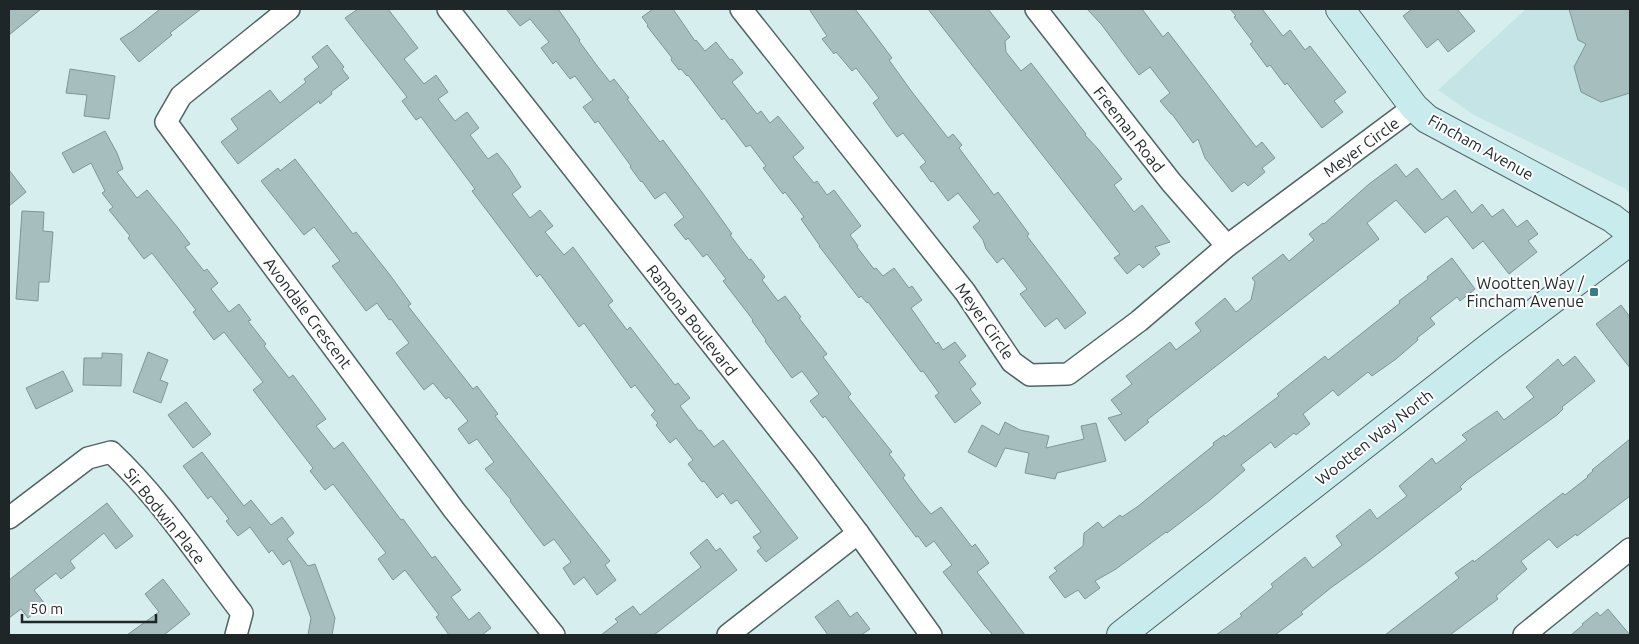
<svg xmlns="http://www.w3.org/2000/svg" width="1639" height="644" viewBox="0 0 1639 644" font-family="Ubuntu,sans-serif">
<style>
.built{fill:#c4e4e5}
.building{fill:#a7bebf;stroke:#809596}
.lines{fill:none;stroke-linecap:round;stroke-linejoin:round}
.street-casing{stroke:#506465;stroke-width:24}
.secondary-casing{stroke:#506465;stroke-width:30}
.street{stroke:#fff;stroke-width:21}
.secondary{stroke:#c8ebed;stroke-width:28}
.poi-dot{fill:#367f83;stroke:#fff;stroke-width:2}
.labels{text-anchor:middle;stroke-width:4;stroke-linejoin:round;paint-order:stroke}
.street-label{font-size:16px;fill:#1e2627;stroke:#fff}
.poi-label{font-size:16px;fill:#1e2627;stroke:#fff;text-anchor:end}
</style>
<rect width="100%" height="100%" fill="#d7eeef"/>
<polygon class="built" points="1526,9 1630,9 1630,194 1626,189 1474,115 1438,90"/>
<g class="building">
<polygon points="9,9 41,9 9,35"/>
<polygon points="160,9 201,9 170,33 172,35 139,62 120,39 134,30"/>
<polygon points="358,9 388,9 418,48 404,59 424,84 436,75 448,92 438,99 455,121 467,112 479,128 470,135 488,159 497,153 509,168 521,187 512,194 530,218 540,210 553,226 545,232 564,255 573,247 613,301 608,305 627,330 630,327 675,385 678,383 690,398 680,406 699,431 701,430 714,447 723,440 798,538 766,562 757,551 761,548 753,537 761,532 737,500 731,504 723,493 717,498 704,481 702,482 688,464 693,460 676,438 670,443 656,425 658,423 651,415 655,411 635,385 631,388 584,323 579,327 540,274 537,277 472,191 475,189 421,117 416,120 402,101 407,97 345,18"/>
<polygon points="506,9 558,9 580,40 579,41 598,67 610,82 614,79 629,98 627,99 660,142 663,140 707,199 732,234 730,235 749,260 751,259 765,277 762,280 778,301 785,296 801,317 799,318 827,354 823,357 851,394 848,397 892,452 889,454 905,475 903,478 920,501 931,514 941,507 972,547 975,544 989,563 977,572 1025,635 993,635 985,626 943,572 952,565 934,541 926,547 918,536 916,537 825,416 823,418 810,401 819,394 802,371 792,378 765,341 766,340 752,321 753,320 723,281 726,279 707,254 703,257 688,238 686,240 674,225 684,217 665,192 655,199 642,181 641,182 630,167 631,166 598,121 595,123 583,107 593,100 575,76 570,79 556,61 553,64 541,48 549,42 530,19 520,26"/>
<polygon points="653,9 673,9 695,41 696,40 705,51 716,42 730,60 732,59 743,73 732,82 757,114 761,111 770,123 778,116 804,148 793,157 814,183 817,181 827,195 834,190 861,226 850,235 858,246 857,247 874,269 876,268 883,276 894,268 909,288 912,286 922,300 911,308 936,344 938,342 943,350 955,342 966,356 959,362 976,384 970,389 981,403 955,423 935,396 939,393 923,371 921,372 868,302 867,303 861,296 859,298 819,246 820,246 801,219 804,217 785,192 783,194 763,168 766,166 750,145 746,147 724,118 722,120 688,75 687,76 681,69 679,70 671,60 672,58 647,26 648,25 642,17"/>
<polygon points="809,9 855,9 892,58 889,60 912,92 948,138 953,134 962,145 959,148 994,195 998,192 1029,234 1027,236 1086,313 1065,329 1057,318 1045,327 1020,294 1027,289 1003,258 997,263 986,249 983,240 973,227 980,221 958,193 948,201 933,181 931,182 920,167 926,162 903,133 897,137 886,122 873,103 879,98 856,68 852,71 836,52 834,54 822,39 827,36"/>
<polygon points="928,9 988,9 1010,37 1005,41 1006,52 1021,71 1031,63 1086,134 1085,135 1098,149 1122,179 1114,185 1134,212 1142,205 1170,242 1155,247 1160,254 1143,268 1139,264 1127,274 1114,258 1120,254"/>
<polygon points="1087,9 1142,9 1163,37 1168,32 1256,147 1262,142 1275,158 1262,168 1265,172 1248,186 1244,182 1232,192 1205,158 1198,139 1193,143 1172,114 1171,114 1160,101 1170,93 1150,67 1139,75 1101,24"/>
<polygon points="1230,9 1262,9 1283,36 1290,30 1305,50 1310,46 1346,92 1334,101 1343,112 1322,128 1287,83 1285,85 1270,65 1267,67 1250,44 1253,42 1234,17 1236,16"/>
<polygon points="1412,9 1457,9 1475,31 1448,52 1438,39 1427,48 1403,16"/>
<polygon points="1569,9 1630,9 1630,93 1601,102 1581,92 1574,67 1586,44 1578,40"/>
<polygon points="327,45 344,67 342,69 349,78 331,92 332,94 320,104 319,101 238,164 221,142 238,129 231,119 270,90 280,103 305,83 306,82 304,79 319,67 312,57"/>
<polygon points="70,69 115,76 109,119 84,116 87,95 66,93"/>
<polygon points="105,131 117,153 123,169 117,172 137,198 147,190 178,228 190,244 185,247 204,271 207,269 218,283 211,289 229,312 239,304 251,320 248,321 266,344 264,346 289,378 293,375 326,419 316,426 334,449 343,442 401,520 403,519 432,558 435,556 461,590 451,597 469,620 479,612 491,628 482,635 449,635 436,617 439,615 405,570 393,580 378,559 386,553 333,484 325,490 310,471 313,468 253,390 263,382 224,332 214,340 193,312 196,310 152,253 144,259 128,238 130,236 109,210 113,207 102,193 105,191 91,163 73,173 62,153"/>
<polygon points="295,159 353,234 356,232 390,275 411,304 408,306 444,352 473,389 477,386 498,414 495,416 610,561 605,565 616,580 597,595 584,577 574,585 563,568 571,562 554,539 544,546 510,501 511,500 485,469 494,462 477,439 469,444 458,429 468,421 449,397 446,399 433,383 424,390 415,378 396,353 409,343 391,319 389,320 377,303 366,311 332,266 340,261 314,227 304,235 261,181 278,168 280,171"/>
<polygon points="1396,164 1406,177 1417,168 1442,200 1455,190 1472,213 1482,204 1492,217 1503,209 1517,227 1527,220 1538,234 1528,241 1537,252 1509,274 1483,241 1473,249 1447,216 1425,233 1396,200 1367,223 1379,239 1147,420 1149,422 1125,441 1108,418 1122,414 1111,400 1132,384 1126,376 1170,342 1176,350 1201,331 1195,323 1225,298 1236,312 1251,300 1255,282 1252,278 1283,254 1289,261 1314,240 1309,234 1323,223 1324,224 1369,184"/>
<polygon points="9,170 26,192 9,206"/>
<polygon points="22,211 44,212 43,231 53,232 49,282 39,282 38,301 16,299"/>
<polygon points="1452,258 1475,289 1460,301 1457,297 1430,318 1435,324 1417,338 1418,340 1396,359 1372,376 1368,372 1338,396 1333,390 1303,414 1310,424 1296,435 1294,433 1275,448 1271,442 1241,465 1245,470 1210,500 1167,533 1166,532 1116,569 1095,581 1100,588 1085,599 1078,590 1065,598 1049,577 1057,571 1054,568 1083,546 1084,533 1098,522 1103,528 1120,515 1122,517 1137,507 1214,445 1213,443 1224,435 1225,437 1233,431 1279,396 1277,394 1325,356 1328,360 1400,303 1399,301 1428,279 1427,277"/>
<polygon points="1621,305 1630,317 1630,368 1596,324"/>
<polygon points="148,352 168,360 160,380 168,383 161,403 133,392"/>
<polygon points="102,353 122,354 121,386 83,385 84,358 102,358"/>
<polygon points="1575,356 1595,381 1562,407 1563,409 1557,415 1467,480 1460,487 1462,489 1367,562 1332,587 1301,612 1303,614 1275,635 1216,635 1242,616 1240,614 1273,587 1271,584 1305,557 1313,568 1342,545 1336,536 1370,509 1377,519 1407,496 1399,486 1432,458 1436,464 1467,440 1462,435 1497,411 1504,420 1534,397 1526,387 1558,359 1563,366"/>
<polygon points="63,371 73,391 36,409 26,388"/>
<polygon points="186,402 211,434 193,448 168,415"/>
<polygon points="1005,422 1020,430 1049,436 1046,448 1084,439 1081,426 1096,423 1106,461 1057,473 1055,479 1025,473 1029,453 1005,448 996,467 968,452 982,425 999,435"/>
<polygon points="1630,439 1630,496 1577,536 1576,534 1557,548 1549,539 1521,561 1527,569 1496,596 1498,599 1450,635 1385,635 1459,578 1455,573 1473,560 1474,562 1563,493 1565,495 1588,477 1587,476 1593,471 1592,470"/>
<polygon points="202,452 244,506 251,500 271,525 282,517 294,533 287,539 308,566 315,564 335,618 332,635 308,635 311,618 290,560 283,565 272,550 269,553 250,527 238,536 226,521 229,519 211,496 208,499 183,466"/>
<polygon points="107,503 133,536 116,549 104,533 70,561 75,568 61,579 56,573 34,590 45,604 28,618 21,609 9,618 9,580"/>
<polygon points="707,539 716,551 720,548 737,570 654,635 601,635 618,622 615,619 633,606 640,615 701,567 690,553"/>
<polygon points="163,579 190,614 164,635 127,635 159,612 145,594"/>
<polygon points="838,600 850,617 857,612 870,629 861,635 828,635 815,617"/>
<polygon points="1608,609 1630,635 1571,635 1583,625 1582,624 1597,612 1600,616"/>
</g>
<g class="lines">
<g class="street-casing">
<g id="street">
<polyline points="289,9 181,96 166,122 454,510 554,635"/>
<polyline points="448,9 806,464 858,533 931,635"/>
<polyline points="741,9 965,292 1012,362 1030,375 1068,374 1139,321 1227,246 1414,107"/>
<polyline points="1036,9 1171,182 1227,246"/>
<path d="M9 518 88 458 111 452C161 499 200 559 242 613L236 635"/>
<polyline points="728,635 858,533"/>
<polyline points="1524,635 1630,549"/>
</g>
</g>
<g class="secondary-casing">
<g id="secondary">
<polyline points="1340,9 1414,107 1427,119 1612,218 1630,232"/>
<polyline points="1121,635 1492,345 1630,241"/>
</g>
</g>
<use href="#street" class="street"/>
<use href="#secondary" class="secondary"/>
</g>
<rect class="poi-dot" x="1589" y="287" width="10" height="10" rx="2.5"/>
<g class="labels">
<g class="street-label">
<text transform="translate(1129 129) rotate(52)" y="6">Freeman Road</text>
<text transform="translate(1361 147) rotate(-36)" y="6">Meyer Circle</text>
<text transform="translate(1481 147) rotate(29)" y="6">Fincham Avenue</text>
<text transform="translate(308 313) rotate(53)" y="6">Avondale Crescent</text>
<text transform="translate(692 320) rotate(52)" y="6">Ramona Boulevard</text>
<text transform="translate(985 321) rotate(55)" y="6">Meyer Circle</text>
<text transform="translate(1374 437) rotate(-38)" y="6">Wootten Way North</text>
<text transform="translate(165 516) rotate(51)" y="6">Sir Bodwin Place</text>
</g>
<g class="poi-label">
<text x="1584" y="289">Wootten Way /<tspan x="1584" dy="18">Fincham Avenue</tspan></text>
</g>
</g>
<rect width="1639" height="644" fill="none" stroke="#1e2627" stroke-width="20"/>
<path d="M22 614v8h134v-8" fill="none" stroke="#1e2627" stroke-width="2.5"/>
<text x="30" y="614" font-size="15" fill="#1e2627" stroke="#ffffff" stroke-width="4" paint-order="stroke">50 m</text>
</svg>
